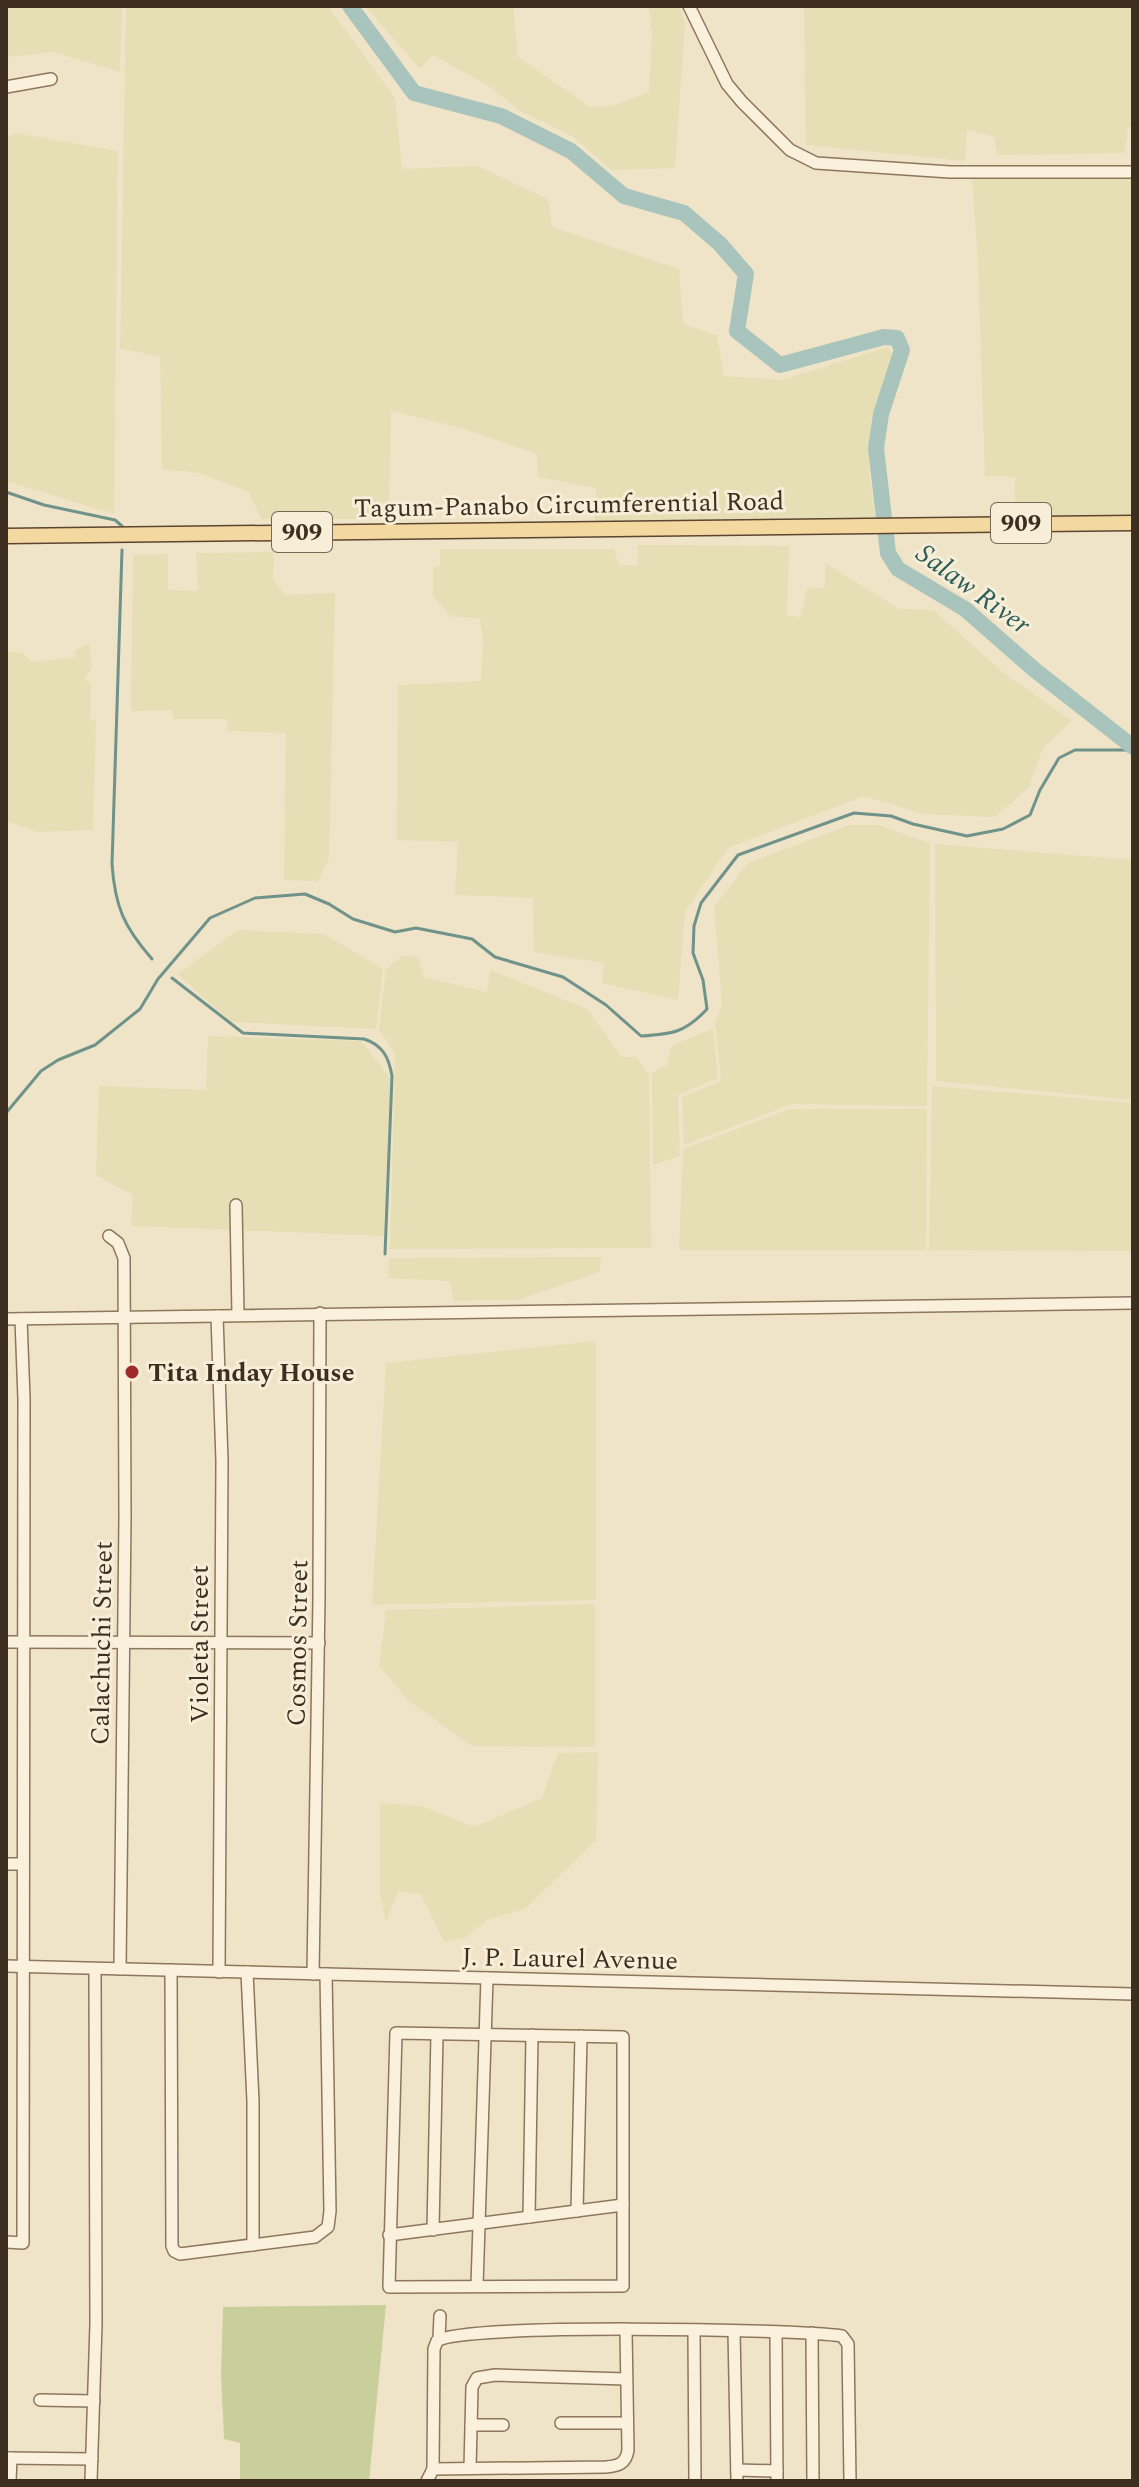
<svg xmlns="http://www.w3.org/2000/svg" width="1139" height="2487" viewBox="0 0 1139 2487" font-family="Spectral,serif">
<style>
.farmland{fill:#e6deb5}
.green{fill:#c9cf9b}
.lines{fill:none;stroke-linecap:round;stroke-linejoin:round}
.stream{stroke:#6f938a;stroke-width:3}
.river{stroke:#a9c4bc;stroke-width:16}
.minor-casing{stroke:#8d765c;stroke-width:14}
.major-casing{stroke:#5b4430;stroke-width:17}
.minor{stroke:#faf1dc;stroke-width:11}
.major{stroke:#f3d9a0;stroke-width:14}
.poi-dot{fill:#9e2a2b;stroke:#f7eed8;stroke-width:3}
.labels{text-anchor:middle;stroke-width:6;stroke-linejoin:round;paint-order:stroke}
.shield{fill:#f7eed8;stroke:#756857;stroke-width:2}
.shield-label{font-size:24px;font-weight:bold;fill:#3d2e20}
.street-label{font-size:26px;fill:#3d2e20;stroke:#f7eed8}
.poi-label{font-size:26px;font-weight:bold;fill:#3d2e20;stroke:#f7eed8;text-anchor:start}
.water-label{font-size:28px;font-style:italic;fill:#2f5d5a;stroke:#f7eed8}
</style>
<rect width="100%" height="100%" fill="#f0e4c8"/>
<g class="farmland">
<polygon points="6,6 122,6 120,72 54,52 6,57"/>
<polygon points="126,6 328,6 395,98 402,169 477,166 548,199 552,227 679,269 683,324 717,336 724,376 782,380 888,347 893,354 871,418 869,471 875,518 595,524 596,488 538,477 537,454 465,429 391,411 389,519 261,519 249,492 199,473 162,469 160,357 120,348"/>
<polygon points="365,6 513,6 518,57 590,107 612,106 649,92 652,35 649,6 679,6 685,23 675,168 612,170 572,136 522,112 487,85 433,55 420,69"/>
<polygon points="804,6 1133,6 1133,126 1128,127 1125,153 997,155 995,137 967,129 965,161 806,145"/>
<polygon points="15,133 118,151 114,514 6,481 6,138"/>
<polygon points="972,179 1133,179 1133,514 1014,516 1015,477 985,476 978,261"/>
<polygon points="638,545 789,546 787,616 801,617 807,589 825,587 825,563 899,609 933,610 1004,673 1072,721 1043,748 1029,787 995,817 923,814 864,796 728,848 685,912 678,1000 602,983 604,963 534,952 533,898 455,895 458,842 397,840 398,685 481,681 483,641 480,618 451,617 433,596 433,568 440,566 440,549 614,549 619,565 638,566"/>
<polygon points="274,552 273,579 285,595 335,593 329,858 318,881 284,880 286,733 228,731 227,719 173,719 172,710 131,711 133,555 168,554 168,590 198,591 196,553"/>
<polygon points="89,643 92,669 85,676 85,681 91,682 90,720 96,721 93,830 38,832 6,821 6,651 22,653 32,662 76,657 75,651"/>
<polygon points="850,825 878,825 930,843 927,1106 792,1104 684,1145 682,1097 721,1081 715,1024 722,1004 714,907 748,863"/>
<polygon points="935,844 1133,860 1133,1100 936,1081"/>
<polygon points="238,930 324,934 383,969 376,1029 231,1022 178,974"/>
<polygon points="402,956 419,957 423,977 487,992 490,970 587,1009 622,1057 636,1057 649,1074 651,1248 390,1249 395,1053 379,1030 386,969"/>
<polygon points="713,1029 718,1078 678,1095 680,1156 653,1165 652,1073 667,1065 672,1045"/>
<polygon points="208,1036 361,1041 390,1078 385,1236 131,1226 133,1195 96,1175 99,1086 206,1090"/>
<polygon points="932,1086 1133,1103 1133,1251 929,1250"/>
<polygon points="790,1109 927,1109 926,1250 679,1250 683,1149"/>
<polygon points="601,1257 600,1272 517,1300 454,1301 450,1281 388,1278 389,1258"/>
<polygon points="596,1341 596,1600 372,1605 386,1363"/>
<polygon points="595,1604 595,1747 472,1746 409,1701 379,1666 386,1610"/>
<polygon points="598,1752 596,1840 525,1909 487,1920 465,1938 444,1942 421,1894 398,1891 386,1922 380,1895 380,1803 422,1806 474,1827 542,1798 558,1753"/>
</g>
<polygon class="green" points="386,2305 369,2481 240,2481 240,2443 224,2439 221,2376 223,2307"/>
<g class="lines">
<g class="stream">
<polyline points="6,492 44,505 115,520 122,526"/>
<path d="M122 550 112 864C115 907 124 927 152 959"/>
<path d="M172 978 243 1033 364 1039C383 1045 389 1058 392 1076L385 1254"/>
<path d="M6 1113 41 1071 58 1060 95 1045 140 1009 158 979 210 918 255 898 305 894 329 904 353 919 395 932 416 928 472 939 495 957 563 977 606 1005 641 1036C672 1034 685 1033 707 1009L703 980 693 953 694 926 701 903 738 855 854 813 891 816 913 824 967 836 1003 829 1030 815 1040 790 1059 758 1075 750H1133"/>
</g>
<polyline class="river" points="350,6 414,93 501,116 571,151 624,196 684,213 720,244 746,274 737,331 780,365 884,337 897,338 902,350 881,414 876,448 888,553 898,569 965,609 1036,671 1133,747"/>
<g class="minor-casing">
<g id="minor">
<polyline points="689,6 727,84 742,102 790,150 816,163 950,172 1133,172"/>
<polyline points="6,87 51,79"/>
<polyline points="236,1205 238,1315"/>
<polyline points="109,1236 118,1243 124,1258 125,1518 120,1969"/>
<polyline points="217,1316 222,1461 219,1972"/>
<polyline points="6,1319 1133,1303"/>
<polyline points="6,1642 319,1643"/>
<polyline points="6,1864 23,1864"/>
<polyline points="6,1966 1133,1994"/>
<polyline points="171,1970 172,2246 174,2251 180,2254 315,2237 328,2227 330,2211 326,1974"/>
<polyline points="247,1972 253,2101 253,2245"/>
<polyline points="313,1974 319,1599 320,1313"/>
<polygon points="396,2033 623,2037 623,2286 389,2287"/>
<polyline points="577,2211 581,2036"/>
<polyline points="529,2217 532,2035"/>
<polyline points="433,2230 437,2034"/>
<polyline points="389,2235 623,2205"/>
<polyline points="6,2242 23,2243 24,1399 21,1319"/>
<polyline points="477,2286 487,1978"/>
<polyline points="694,2331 695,2481"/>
<polyline points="734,2331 737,2481"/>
<polyline points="776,2332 777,2481"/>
<polyline points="812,2333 813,2481"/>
<polyline points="439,2338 440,2316"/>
<polyline points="40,2400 94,2401"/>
<polyline points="561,2423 627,2423"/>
<polyline points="471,2425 503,2425"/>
<polyline points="6,2458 92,2459"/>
<polyline points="470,2468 472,2387 477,2378 495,2375 626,2379"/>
<path d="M433 2469 606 2467C618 2466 626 2464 628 2450L626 2331"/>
<polyline points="737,2470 777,2471"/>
<polyline points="10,2481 11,2458"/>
<polyline points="91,2481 96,2324 95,1969"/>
<path d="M427 2481 433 2469 434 2349 437 2341C461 2323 796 2329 842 2336L848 2344 850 2481"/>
</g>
</g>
<g class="major-casing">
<polyline id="major" points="6,536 1133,523"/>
</g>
<use href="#minor" class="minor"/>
<use href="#major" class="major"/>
</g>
<circle class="poi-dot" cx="132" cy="1372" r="8"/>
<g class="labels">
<g class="shield">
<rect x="991" y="503" width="60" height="40" rx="6"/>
<rect x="272" y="512" width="60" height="40" rx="6"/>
</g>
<g class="shield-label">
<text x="1021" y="531">909</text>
<text x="302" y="540">909</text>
</g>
<g class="street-label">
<text transform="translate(569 504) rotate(-1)" y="9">Tagum-Panabo Circumferential Road</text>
<text transform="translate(101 1643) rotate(-89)" y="9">Calachuchi Street</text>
<text transform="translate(297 1643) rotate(-89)" y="9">Cosmos Street</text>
<text transform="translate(199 1644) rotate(-90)" y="9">Violeta Street</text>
<text transform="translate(570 1958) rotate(1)" y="9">J. P. Laurel Avenue</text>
</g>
<g class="poi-label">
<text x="148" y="1381">Tita Inday House</text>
</g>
<g class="water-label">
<text transform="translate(974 588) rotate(36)" y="10">Salaw River</text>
</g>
</g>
<rect width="1139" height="2487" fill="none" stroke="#3d2e20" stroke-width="16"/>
</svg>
